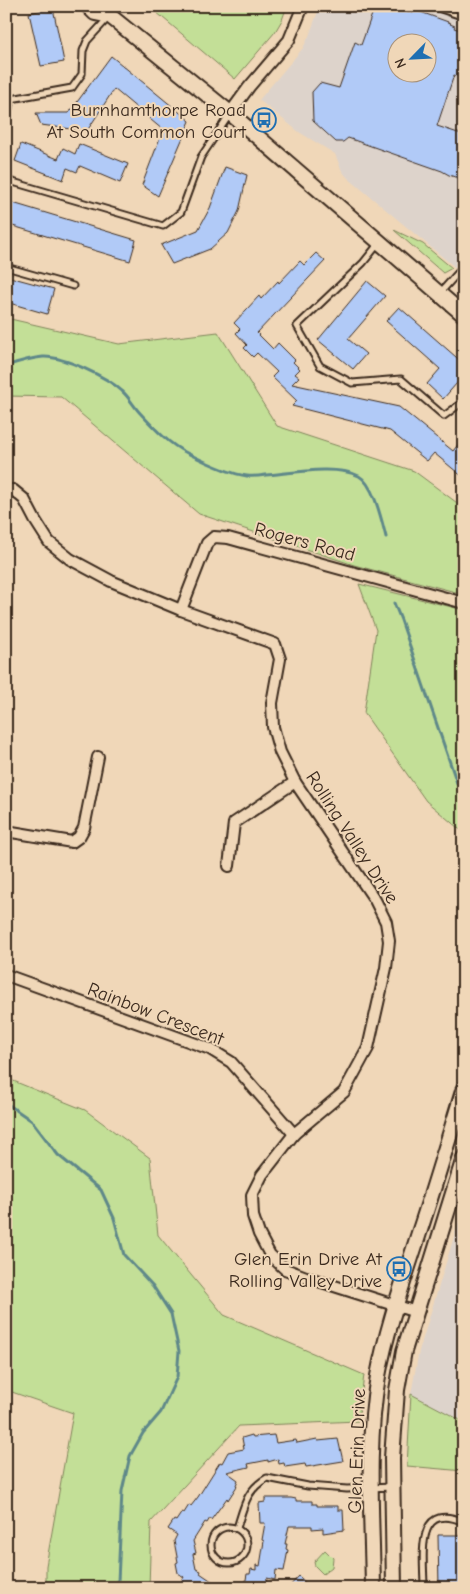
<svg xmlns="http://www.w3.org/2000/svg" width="470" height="1594" viewBox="0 0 470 1594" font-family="'Comic Neue',sans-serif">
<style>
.built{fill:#ddd3cb;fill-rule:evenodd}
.green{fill:#c3df97;stroke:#7f845a}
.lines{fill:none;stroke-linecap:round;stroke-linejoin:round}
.stream{stroke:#5e8889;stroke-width:3}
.building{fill:#b1caf7;stroke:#3b2a1e;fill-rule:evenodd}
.lane-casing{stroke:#3b2a1e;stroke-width:9}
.street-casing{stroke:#3b2a1e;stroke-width:14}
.secondary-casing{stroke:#3b2a1e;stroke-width:18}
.lane{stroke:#f0d7b8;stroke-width:5}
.street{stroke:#f0d7b8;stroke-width:10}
.secondary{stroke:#f0d7b8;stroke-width:14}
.labels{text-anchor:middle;stroke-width:4;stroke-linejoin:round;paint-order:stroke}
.poi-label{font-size:19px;fill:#3b2a1e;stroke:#f0d7b8;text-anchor:end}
.street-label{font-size:19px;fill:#3b2a1e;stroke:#f0d7b8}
</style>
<rect width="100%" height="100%" fill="#f0d7b8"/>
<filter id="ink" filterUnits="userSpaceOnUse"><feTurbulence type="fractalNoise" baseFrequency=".02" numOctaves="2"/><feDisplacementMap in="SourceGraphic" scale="10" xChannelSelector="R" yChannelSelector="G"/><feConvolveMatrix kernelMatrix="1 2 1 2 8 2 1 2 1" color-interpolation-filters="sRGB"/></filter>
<g filter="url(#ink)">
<g class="built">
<path d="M320 6H464V275L348 178 342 171 335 154 299 132 259 100 303 48 309 36ZM398 42H428V72H398Z"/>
<polygon points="464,1204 464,1422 411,1394 419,1351"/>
</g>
<g class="green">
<polygon points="149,6 287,6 282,20 275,32 235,79"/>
<polygon points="394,230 423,244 452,268 443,273"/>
<polygon points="6,318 119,344 218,332 277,426 414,471 464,508 463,594 354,565 199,514 61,397 6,396"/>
<polygon points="359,584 464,610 464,833 426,801 364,713 376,630"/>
<polygon points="6,1078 85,1110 150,1158 158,1235 224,1315 364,1375 358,1421 239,1426 151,1522 149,1588 46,1588 46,1566 73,1413 6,1390"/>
<polygon points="411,1394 464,1422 464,1471 407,1466"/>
<polygon points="325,1550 333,1558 332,1567 323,1574 315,1566 314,1562"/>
</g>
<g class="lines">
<g class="stream">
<path d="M6 366C18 362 30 358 43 357 63 356 107 377 122 391 129 397 134 407 141 414 154 428 170 445 187 453 203 461 229 474 247 476 253 477 260 476 266 475 291 473 336 464 359 476 374 484 382 522 386 537"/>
<polyline points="394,603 401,620 457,783 464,790"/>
<polyline points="6,1103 32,1121 58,1155 101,1190 114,1218 124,1255 153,1286 171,1314 179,1351 177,1377 161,1412 143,1433 130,1456 122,1491 118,1582 122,1588"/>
</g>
</g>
<g class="building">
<path d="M375 6H393L413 13 415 10 451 23 450 24 455 26 454 28 464 31V68L461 77 454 75 437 126 464 135V180L449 175 442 171 348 138 343 142H336L313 121 312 92 320 83 339 88 355 42 361 45ZM398 42H428V72H398Z"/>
<polygon points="53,8 64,62 41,66 29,13"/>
<polygon points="111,56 190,121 158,196 142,185 163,130 114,89 87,131 41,125 36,113 69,113"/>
<polygon points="21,144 58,159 63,148 75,154 79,144 128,164 120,183 80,166 77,172 67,168 63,180 15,161"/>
<polygon points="225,167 247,175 239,211 228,233 210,249 172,264 161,245 198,230 210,208"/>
<polygon points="6,201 136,240 130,261 6,224"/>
<polygon points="316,253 325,261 257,333 273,349 278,343 295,360 293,362 300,369 295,374 299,377 292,384 399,407 453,451 464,437 464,478 434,453 427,461 390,431 292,406 297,401 272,377 277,372 257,353 253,357 244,348 247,345 236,333 240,329 234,323 259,296 261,299 278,281 279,283 300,261 304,265"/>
<polygon points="6,276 54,289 47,314 6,302"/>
<polygon points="367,281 385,296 348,339 366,354 353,369 318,340"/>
<polygon points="399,307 464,364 464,375 443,399 427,384 440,369 386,321"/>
<polygon points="252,1435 253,1437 274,1435 276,1443 296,1440 297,1443 317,1439 318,1441 338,1439 343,1461 306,1467 305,1464 285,1467 284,1463 279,1464 278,1459 268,1462 268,1460 248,1464 249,1467 227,1472 238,1480 236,1485 237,1486 228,1500 227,1498 211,1520 210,1518 207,1523 205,1522 193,1541 196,1553 193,1554 196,1569 201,1571 200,1573 222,1588 177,1588 184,1577 178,1573 176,1563 178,1562 174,1541 177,1535 168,1529 174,1520 176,1521 182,1512 184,1513 189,1505 191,1506 198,1497 220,1462 222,1463 228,1452 244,1449 242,1438"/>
<polygon points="265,1498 291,1498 296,1499 296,1501 312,1501 312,1504 317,1504 317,1506 338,1506 338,1510 343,1510 344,1530 323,1533 323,1528 312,1529 312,1526 289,1526 285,1544 287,1544 286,1549 288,1550 284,1571 276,1570 275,1580 267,1578 265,1588 260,1588 245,1585 247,1574 250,1574 251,1569 256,1570 256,1565 260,1566 264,1541 262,1540 265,1523 260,1523 259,1503 265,1502"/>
<polygon points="438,1535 464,1535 464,1588 439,1588"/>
<polygon points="299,1576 310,1588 288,1588"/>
</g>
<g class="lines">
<g class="lane-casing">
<g id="lane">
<polyline points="432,6 464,17"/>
<polyline points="6,122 11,99 72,88 82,74 83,51 87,41 108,18"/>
<polyline points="6,180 163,226 181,212 201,157 230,114"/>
<polyline points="379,243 363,263 297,326 320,366 352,383 401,379 444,416 464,401"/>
<polyline points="6,267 73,286"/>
<polyline points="440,293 464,266"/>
<circle cx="229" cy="1545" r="18"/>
<path d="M237 1528C244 1506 246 1490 267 1478L308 1486 347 1489 392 1487"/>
<path d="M424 1588C424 1558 414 1500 464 1522"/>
</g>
</g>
<g class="street-casing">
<g id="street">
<polyline points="230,113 249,87 289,40 303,6"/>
<polyline points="6,491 13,490 24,499 35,520 49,542 70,559 111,581 181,610 275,644 280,659 272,703 273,727 280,752 295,782 375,900 386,922 389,941 386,968 368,1048 344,1092 294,1134 262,1175 252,1195 253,1216 259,1234 270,1255 285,1269 306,1277 416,1312"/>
<polyline points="181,610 207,543 214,537 228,538 464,603"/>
<polyline points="6,831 72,842 79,837 84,828 98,757"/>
<polyline points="229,866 234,823 295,782"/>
<polyline points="6,975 210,1049 231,1062 294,1134"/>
</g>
</g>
<g class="secondary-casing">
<g id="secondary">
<polyline points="88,6 95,13 110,16 230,113 464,315"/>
<path d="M373 1588C372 1518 366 1445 378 1376 387 1327 404 1280 419 1233 435 1185 449 1137 464 1088"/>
<polyline points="394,1588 392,1458 397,1390 404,1351 464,1158"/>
</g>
</g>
<use href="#lane" class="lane"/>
<use href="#street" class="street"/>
<use href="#secondary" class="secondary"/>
</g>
</g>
<defs>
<g id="bus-ring" transform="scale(1.25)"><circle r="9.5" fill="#f0d7b8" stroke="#1f6fb2" stroke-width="1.5"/><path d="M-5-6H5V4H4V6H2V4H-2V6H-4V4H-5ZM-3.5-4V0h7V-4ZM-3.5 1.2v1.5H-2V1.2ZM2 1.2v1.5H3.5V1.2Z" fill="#1f6fb2"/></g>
</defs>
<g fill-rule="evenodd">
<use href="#bus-ring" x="264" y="120"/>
<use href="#bus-ring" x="399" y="1269"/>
</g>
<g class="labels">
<g class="poi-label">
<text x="246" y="116">Burnhamthorpe Road<tspan x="246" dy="22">At South Common Court</tspan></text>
<text x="382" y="1265">Glen Erin Drive At<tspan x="382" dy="22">Rolling Valley Drive</tspan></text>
</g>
<g class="street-label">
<text transform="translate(305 541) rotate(15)" y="7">Rogers Road</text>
<text transform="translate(353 837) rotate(57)" y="7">Rolling Valley Drive</text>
<text transform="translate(156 1013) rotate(21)" y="7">Rainbow Crescent</text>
<text transform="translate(356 1451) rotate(-88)" y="7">Glen Erin Drive</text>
</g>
</g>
<rect width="470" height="1594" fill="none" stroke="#f0d7b8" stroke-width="25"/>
<rect x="12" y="12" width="445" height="1569" fill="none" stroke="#3b2a1e" stroke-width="2" filter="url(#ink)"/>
<g transform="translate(412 58) rotate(246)"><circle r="24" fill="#f0d7b8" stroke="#a8927a"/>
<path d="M0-4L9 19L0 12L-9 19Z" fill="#1f6fb2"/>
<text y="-8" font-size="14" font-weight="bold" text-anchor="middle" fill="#3b2a1e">N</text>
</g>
</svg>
